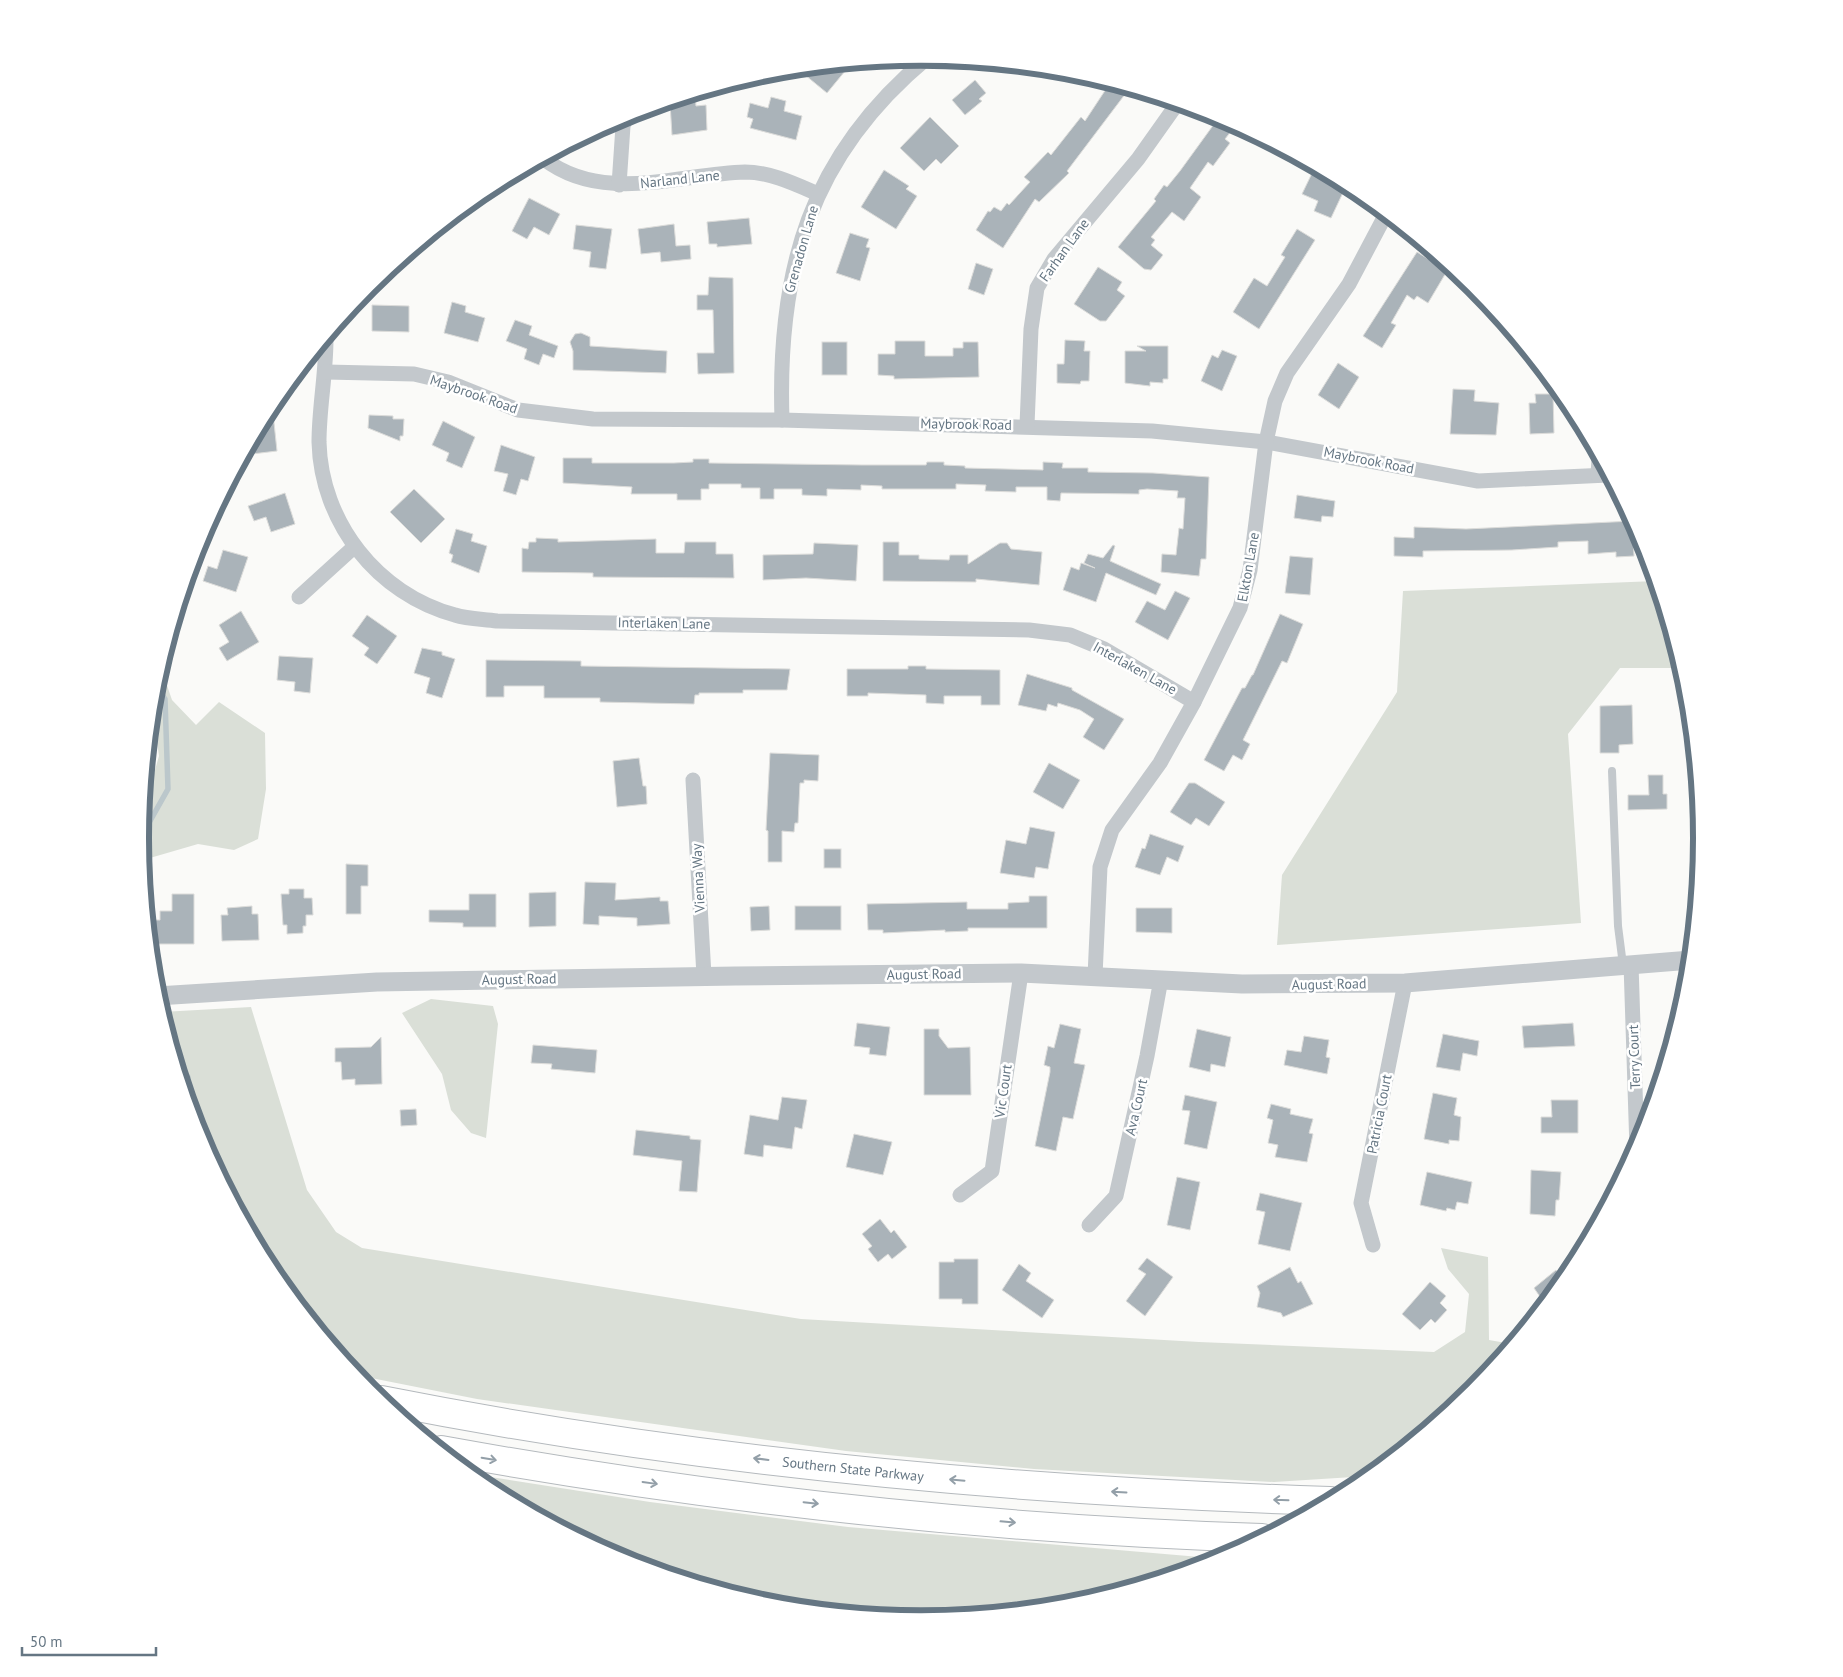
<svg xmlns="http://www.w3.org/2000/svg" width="1843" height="1677" viewBox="0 0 1843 1677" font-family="'PT Sans',sans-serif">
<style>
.green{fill:#dadfd7}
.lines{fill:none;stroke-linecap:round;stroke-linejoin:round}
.stream{stroke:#bbc7cb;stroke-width:5.5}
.building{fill:#aab3b9;stroke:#dcdcda}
.motorway-casing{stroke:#b4b9bd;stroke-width:30}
.service{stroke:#c3c8cc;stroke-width:8}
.minor{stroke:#c3c8cc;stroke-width:15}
.tertiary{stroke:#c3c8cc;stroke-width:19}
.motorway{stroke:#fff;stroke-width:28}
.oneway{stroke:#939fa8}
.labels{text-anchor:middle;stroke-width:5;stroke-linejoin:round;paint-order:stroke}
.street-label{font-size:14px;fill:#657683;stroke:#fff}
.rim{fill:none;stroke:#657683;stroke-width:6}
</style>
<rect width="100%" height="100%" fill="#fafaf8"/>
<g class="green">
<polygon points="1656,581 1682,668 1620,668 1568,734 1581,923 1277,945 1282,875 1397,692 1403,591"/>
<polygon points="161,668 172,700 196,725 219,702 265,733 266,789 258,839 234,850 198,844 143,860 141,838 143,812 159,756 153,713 156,686"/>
<polygon points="431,999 493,1006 498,1024 486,1138 471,1133 451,1110 442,1074 402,1013"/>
<polygon points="251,1007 307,1190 336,1232 362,1248 801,1319 1199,1342 1434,1352 1465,1332 1469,1294 1448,1269 1441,1248 1488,1257 1489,1340 1512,1344 1474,1391 1369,1476 1274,1482 1034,1469 846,1451 477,1399 356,1375 272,1272 200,1137 162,1012"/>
<polygon points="471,1474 650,1502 848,1527 1223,1559 1074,1605 921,1619 769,1604 622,1560 487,1488"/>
</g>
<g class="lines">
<g class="stream">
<polyline points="141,837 168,789 165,699 156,686"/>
<polyline points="178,1066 188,1077 184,1086"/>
</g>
</g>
<g class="building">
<polygon points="850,65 827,93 799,70 826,67"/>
<polygon points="975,80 986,93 979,99 982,101 965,115 952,100"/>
<polygon points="1110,83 1129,89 1067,171 1069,173 1039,202 1035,199 1003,248 976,230 988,211 990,212 994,207 1001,211 1007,203 1009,205 1030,182 1024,177 1048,152 1051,155 1081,117 1085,121"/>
<polygon points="695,95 696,106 706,105 707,130 672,135 670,103"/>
<polygon points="771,97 786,101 784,111 802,116 796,140 750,128 753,119 747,117 750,103 768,108"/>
<polygon points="930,117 959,146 941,164 936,159 924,171 900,148"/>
<polygon points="1217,120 1232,130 1225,139 1230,143 1213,166 1208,162 1190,188 1201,197 1184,221 1172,212 1151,237 1155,240 1151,245 1163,255 1151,270 1144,269 1118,247 1156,201 1154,199 1164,185 1167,187 1180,171"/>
<polygon points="1315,167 1347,184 1331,218 1314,211 1318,201 1302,194"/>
<polygon points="884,170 909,186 906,189 917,196 896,229 861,207"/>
<polygon points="529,198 560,214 549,235 534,227 527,239 512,231"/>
<polygon points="749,218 752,244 717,247 717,244 709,244 707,222"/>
<polygon points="674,224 676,246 690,245 691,259 661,262 660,252 641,254 638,229"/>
<polygon points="576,225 612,229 606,269 589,267 591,252 573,249"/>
<polygon points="1297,229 1315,240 1259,329 1233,312 1254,278 1267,286 1285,257 1281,255"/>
<polygon points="850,233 869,239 866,247 870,248 860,281 836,273"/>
<polygon points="1417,252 1447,271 1428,303 1417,296 1414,300 1407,295 1391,323 1396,325 1382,348 1363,336"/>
<polygon points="976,263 993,269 984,295 968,289"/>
<polygon points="1098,267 1122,282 1117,290 1125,296 1106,321 1100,321 1074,304"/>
<polygon points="709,277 733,278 734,373 698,374 697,353 714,353 713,310 697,310 697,295 708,295"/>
<polygon points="452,302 466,306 465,312 485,318 478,342 444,333"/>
<polygon points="372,305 409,306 409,332 372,331"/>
<polygon points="515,320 532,326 529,335 558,346 554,358 543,354 539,365 524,359 527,349 506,341"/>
<polygon points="581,333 590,337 590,346 667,351 666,373 573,370 573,351 570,342 575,334"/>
<polygon points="1065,340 1085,341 1084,351 1090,351 1089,381 1081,381 1080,384 1057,383 1057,364 1064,364"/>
<polygon points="895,341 925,341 925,356 953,356 953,348 963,348 963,342 978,342 979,377 894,379 894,376 878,375 878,354 895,354"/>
<rect x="822" y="342" width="25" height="33"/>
<polygon points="1137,346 1168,346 1168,379 1163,379 1163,383 1150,382 1150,386 1125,383 1125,351 1146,351"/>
<polygon points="1222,350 1237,356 1222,391 1201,381 1212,355 1218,358"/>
<polygon points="1338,363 1359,377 1339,409 1318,395"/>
<polygon points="1453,389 1475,390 1474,401 1499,403 1496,435 1450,434"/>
<polygon points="1535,394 1553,394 1554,433 1530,434 1529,403 1536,403"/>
<polygon points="272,404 277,451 252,454 251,444"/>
<polygon points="369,415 393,416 393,419 404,419 403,436 400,436 400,441 368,428"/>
<polygon points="443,421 475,437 462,468 446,461 449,453 432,445"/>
<polygon points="501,445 535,457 528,481 521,479 516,495 503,491 508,474 494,471"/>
<polygon points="563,458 592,458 592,463 674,463 693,462 693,459 709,459 709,463 862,465 926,465 927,462 944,462 944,465 965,466 965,468 1043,470 1043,462 1063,463 1062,468 1088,468 1088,472 1153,473 1209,477 1206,559 1201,559 1199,576 1161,572 1162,554 1176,555 1179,528 1183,529 1185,498 1177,498 1178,491 1147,489 1139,490 1139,494 1061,493 1060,501 1047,500 1047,487 1016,487 1016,492 985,491 986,485 956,484 956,489 882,489 882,486 861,485 861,490 827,489 827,496 802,495 802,489 774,489 774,499 760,499 760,488 741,488 741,484 709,484 709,489 701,489 701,500 677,500 677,494 631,494 632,487 563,483"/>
<polygon points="414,489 445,519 421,543 390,512"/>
<polygon points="285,493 295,524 271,532 266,517 254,521 248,506"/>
<polygon points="1297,495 1335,501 1333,517 1322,516 1321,522 1294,518"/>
<polygon points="1633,521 1641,535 1633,536 1634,556 1616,557 1616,552 1588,554 1588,541 1558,542 1558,547 1512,550 1423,551 1423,557 1394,556 1394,537 1414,538 1414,527 1466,529"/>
<polygon points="456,529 473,534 471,541 487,546 479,573 451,562 453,555 449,553"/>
<polygon points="536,538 558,539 558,542 656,539 656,553 684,553 685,542 716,542 716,554 733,554 734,578 593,577 593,573 522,572 522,548 528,549 529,542 536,542"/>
<polygon points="883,542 899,542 899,555 919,555 919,559 949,560 950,555 968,555 968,564 1000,543 1007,543 1011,549 1042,552 1039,585 976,579 976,582 883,581"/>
<polygon points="814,543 858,545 856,581 806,578 763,580 763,555 813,554"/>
<polygon points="1113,545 1115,546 1110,561 1161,584 1156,595 1106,573 1096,602 1063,590 1071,567 1079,570 1081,563 1095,568 1084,563 1088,554 1103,558"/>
<polygon points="223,550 248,557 236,592 203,581 208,566 217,569"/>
<polygon points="1290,556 1313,558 1310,595 1285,593"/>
<polygon points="1175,591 1190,598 1168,640 1135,622 1147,601 1165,610"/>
<polygon points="241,611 259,642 227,661 219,648 229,642 219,625"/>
<polygon points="1280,614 1303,624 1287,663 1282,661 1243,740 1250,744 1242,760 1233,755 1224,771 1204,760 1242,688 1245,688 1252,675 1253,675"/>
<polygon points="367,615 397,636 377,664 364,655 369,648 352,636"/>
<polygon points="422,648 442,652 442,655 455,659 442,698 426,693 430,678 414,673"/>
<polygon points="279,656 313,658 310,693 294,691 295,682 277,680"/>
<polygon points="486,660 581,661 581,666 790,669 787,690 743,690 743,693 699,693 699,695 695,695 694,704 600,702 600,698 544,698 544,686 504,686 504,697 486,697"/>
<polygon points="908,666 926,666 926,669 1000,670 1000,705 981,705 981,696 944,696 944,704 926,703 926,695 868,693 868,696 847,696 847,669 908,669"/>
<polygon points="1027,674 1072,688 1072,690 1124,719 1104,750 1083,737 1094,719 1080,710 1058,703 1057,707 1048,704 1046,711 1018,705"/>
<polygon points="1632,705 1633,744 1619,745 1619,753 1600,753 1600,706"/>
<polygon points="770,753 819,755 818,781 804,780 804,783 800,783 798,823 795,823 794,832 782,831 782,862 768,862 768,831 766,830"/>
<polygon points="639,758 643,786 646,786 647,804 617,807 613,761"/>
<polygon points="1049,763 1080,780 1063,809 1033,792"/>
<polygon points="1648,775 1663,775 1663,794 1667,794 1667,809 1628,810 1628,795 1649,795"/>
<polygon points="1189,783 1195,783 1225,802 1209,826 1196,818 1191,825 1170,812"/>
<polygon points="1030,827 1055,832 1048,869 1036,867 1034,878 1000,873 1006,840 1026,844"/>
<polygon points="1150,834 1184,846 1178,862 1167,857 1160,875 1135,867 1142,848 1145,849"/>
<rect x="824" y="849" width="17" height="19"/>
<polygon points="346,864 368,865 368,886 361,886 361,914 346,914"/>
<polygon points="585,882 616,883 615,900 660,897 660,901 668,901 670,924 637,926 637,918 599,916 599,925 583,924"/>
<polygon points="289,889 304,889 304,898 312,898 313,915 306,915 306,926 303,926 303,933 287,934 287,925 283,925 281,894 289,894"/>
<polygon points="556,892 556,926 529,927 529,893"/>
<polygon points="172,894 194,894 194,944 151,944 151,920 160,920 160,911 172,911"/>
<polygon points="469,894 496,894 496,927 463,927 463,923 429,922 429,910 469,910"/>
<polygon points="1029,896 1047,896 1047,928 968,928 968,931 945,932 945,930 883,933 883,930 868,930 867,904 967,902 967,909 1008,909 1008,903 1029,902"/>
<polygon points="252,906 252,914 258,914 259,940 222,941 221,915 228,915 227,908"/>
<polygon points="769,906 770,930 751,931 750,907"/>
<rect x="795" y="906" width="46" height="24"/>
<polygon points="1136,908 1172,908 1172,933 1136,932"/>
<polygon points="857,1023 890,1027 886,1056 869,1054 870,1048 854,1046"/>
<polygon points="1573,1023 1575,1046 1524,1048 1522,1026"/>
<polygon points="1060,1024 1081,1029 1074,1063 1085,1065 1073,1119 1063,1117 1056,1151 1035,1146 1050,1072 1050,1067 1044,1065 1048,1046 1054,1048"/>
<polygon points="924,1029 939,1029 939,1036 948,1048 970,1047 971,1095 924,1095"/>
<polygon points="1197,1029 1231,1037 1225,1067 1211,1064 1210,1072 1189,1067"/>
<polygon points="1443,1034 1479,1041 1477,1056 1463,1053 1460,1071 1436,1067"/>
<polygon points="1304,1036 1329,1040 1326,1057 1330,1058 1327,1074 1284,1065 1287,1050 1301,1052"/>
<polygon points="381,1037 382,1084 355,1085 355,1079 342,1080 341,1062 335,1062 335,1048 371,1047"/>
<polygon points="533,1045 597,1050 595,1073 551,1069 552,1064 531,1063"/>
<polygon points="1433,1093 1457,1098 1454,1115 1461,1117 1459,1141 1449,1140 1449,1144 1424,1139"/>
<polygon points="1185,1095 1217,1102 1207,1149 1184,1144 1190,1111 1182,1110"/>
<polygon points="782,1097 807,1100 802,1129 795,1127 792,1149 764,1145 763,1157 744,1154 750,1115 778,1120"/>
<polygon points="1551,1100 1578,1100 1578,1133 1541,1133 1541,1117 1552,1117"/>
<polygon points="1271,1104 1291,1109 1290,1114 1313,1119 1309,1133 1313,1134 1307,1162 1275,1157 1278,1145 1268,1143 1273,1120 1267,1118"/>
<polygon points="416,1109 417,1125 401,1126 400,1110"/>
<polygon points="636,1130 690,1136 690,1139 701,1140 697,1192 679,1191 682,1161 633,1155"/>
<polygon points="854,1134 892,1142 883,1175 846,1167"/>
<polygon points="1531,1170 1561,1172 1559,1200 1556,1200 1555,1216 1530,1214"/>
<polygon points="1427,1172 1472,1182 1468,1204 1457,1202 1455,1210 1447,1208 1446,1211 1420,1205"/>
<polygon points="1177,1177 1200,1182 1190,1230 1167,1225"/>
<polygon points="1260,1193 1302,1203 1290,1251 1258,1244 1265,1212 1256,1210"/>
<polygon points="880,1219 891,1233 894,1230 907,1247 892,1259 888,1254 878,1262 868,1249 872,1246 862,1234"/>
<polygon points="1147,1258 1173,1277 1145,1316 1126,1301 1146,1274 1138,1269"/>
<polygon points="954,1259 978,1259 978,1304 962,1304 962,1299 939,1299 939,1262 954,1262"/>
<polygon points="1019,1264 1031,1273 1026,1281 1054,1300 1042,1318 1002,1290"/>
<polygon points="1290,1267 1298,1283 1301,1281 1313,1304 1283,1317 1281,1313 1257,1307 1260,1293 1257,1286"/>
<polygon points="1556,1270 1564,1281 1545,1304 1534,1288"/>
<polygon points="1430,1282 1446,1296 1440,1303 1447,1310 1435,1323 1431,1319 1420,1330 1402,1314"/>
</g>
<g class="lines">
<g class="motorway-casing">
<g id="motorway">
<path d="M381 1400C693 1462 1012 1491 1330 1501"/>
<path d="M441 1450C711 1499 988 1529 1262 1538"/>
</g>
</g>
<polyline class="service" points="1612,771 1618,926 1623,965"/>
<g class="minor">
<path d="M544 159C603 204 678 174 745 172 770 172 795 184 818 194"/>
<polyline points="619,185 623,126 627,116"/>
<path d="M326 339C326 374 319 408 319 442 321 522 377 594 455 615 468 619 483 619 497 621L1029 630 1070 635 1104 649 1194 702"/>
<polyline points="326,372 414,374 448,382 518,410 593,419 782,420 1152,431 1266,442 1478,481 1608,475"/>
<path d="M782 420C777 271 809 156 927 58"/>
<polyline points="1027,425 1031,329 1037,288 1054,259 1138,159 1177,104"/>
<polyline points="1598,475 1599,458"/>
<polyline points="299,597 354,547"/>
<polyline points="693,780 704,976"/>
<polyline points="1631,964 1637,1149"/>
<polyline points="1095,976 1100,867 1112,830 1160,763 1194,702 1240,608 1250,570 1266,442 1275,401 1287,373 1349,284 1386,214"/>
<polyline points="960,1195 992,1171 1021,973"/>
<polyline points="1089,1225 1116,1196 1147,1056 1161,979"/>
<polyline points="1373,1245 1361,1203 1405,983"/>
</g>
<polyline class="tertiary" points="157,996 377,982 736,976 1021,973 1242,984 1405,983 1691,960"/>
<use href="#motorway" class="motorway"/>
</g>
<defs><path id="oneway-shaft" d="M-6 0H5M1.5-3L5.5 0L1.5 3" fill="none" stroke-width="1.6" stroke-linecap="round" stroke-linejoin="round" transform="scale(1.25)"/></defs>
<g class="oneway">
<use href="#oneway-shaft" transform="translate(489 1459) rotate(10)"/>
<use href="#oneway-shaft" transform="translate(761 1459) rotate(-173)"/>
<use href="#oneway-shaft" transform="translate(957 1480) rotate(-175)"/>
<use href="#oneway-shaft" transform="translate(650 1483) rotate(8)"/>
<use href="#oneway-shaft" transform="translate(1119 1492) rotate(-177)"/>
<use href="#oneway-shaft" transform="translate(1281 1500) rotate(-178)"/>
<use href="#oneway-shaft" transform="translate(811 1503) rotate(6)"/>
<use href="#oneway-shaft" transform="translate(1008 1522) rotate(5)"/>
</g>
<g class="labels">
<g class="street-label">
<text transform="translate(680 179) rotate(-6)" y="5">Narland Lane</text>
<text transform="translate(801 249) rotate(-74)" y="5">Grenadon Lane</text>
<text transform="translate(1064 250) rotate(-54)" y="5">Farhan Lane</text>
<text transform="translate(474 394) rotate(19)" y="5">Maybrook Road</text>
<text transform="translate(966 424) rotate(1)" y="5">Maybrook Road</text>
<text transform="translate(1369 460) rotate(11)" y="5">Maybrook Road</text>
<text transform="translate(1248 567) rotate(-80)" y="5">Elkton Lane</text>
<text transform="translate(664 623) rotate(1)" y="5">Interlaken Lane</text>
<text transform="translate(1135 668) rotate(29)" y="5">Interlaken Lane</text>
<text transform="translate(698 878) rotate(-93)" y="5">Vienna Way</text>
<text transform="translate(924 974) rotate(-1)" y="5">August Road</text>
<text transform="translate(519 979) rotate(-1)" y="5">August Road</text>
<text transform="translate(1329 984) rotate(-1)" y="5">August Road</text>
<text transform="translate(1634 1057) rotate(-92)" y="5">Terry Court</text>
<text transform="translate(1003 1091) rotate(-82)" y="5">Vic Court</text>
<text transform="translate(1136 1107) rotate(-77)" y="5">Ava Court</text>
<text transform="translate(1379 1114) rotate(-79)" y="5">Patricia Court</text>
<text transform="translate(853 1469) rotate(6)" y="5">Southern State Parkway</text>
</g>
</g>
<path d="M0 0H1843V1677H0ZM149 838a772 772 0 1 1 1544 0a772 772 0 1 1-1544 0Z" fill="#fff" fill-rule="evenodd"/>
<path class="rim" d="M149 838a772 772 0 1 1 1544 0a772 772 0 1 1-1544 0Z"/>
<path d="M22 1647v8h134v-8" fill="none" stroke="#657683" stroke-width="2.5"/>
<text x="30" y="1647" font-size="15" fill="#657683" stroke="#ffffff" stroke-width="4" paint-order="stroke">50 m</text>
</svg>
